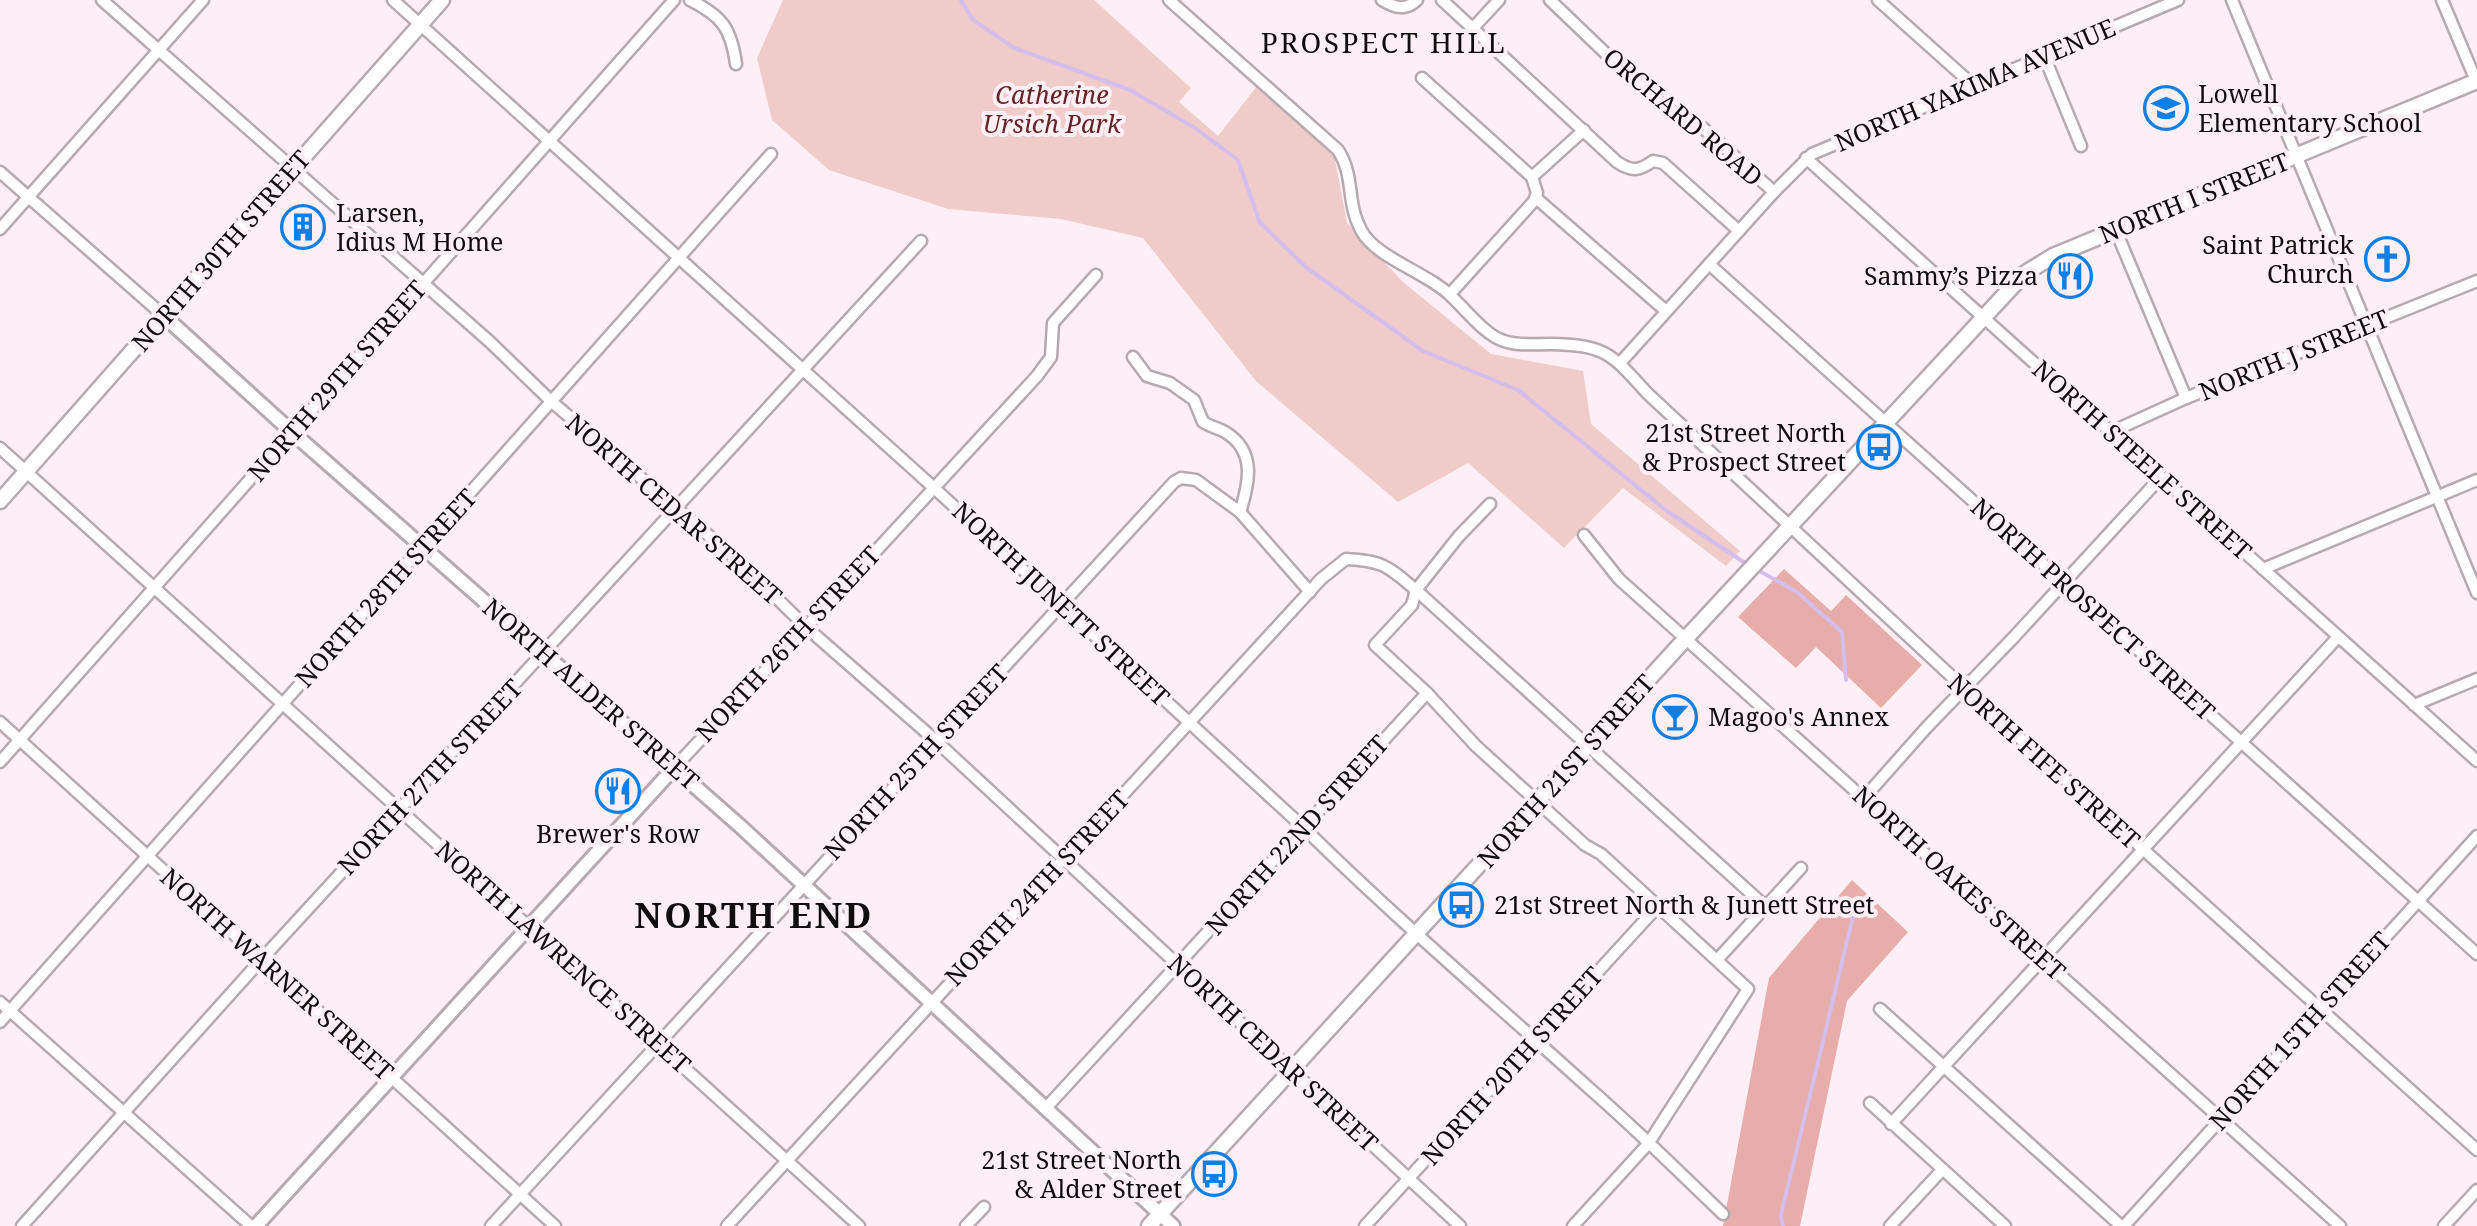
<svg xmlns="http://www.w3.org/2000/svg" width="2477" height="1226" viewBox="0 0 2477 1226" font-family="'Noto Serif',serif">
<style>
.green{fill:#efcbc9}
.forest{fill:#e7adaa}
.lines{fill:none;stroke-linecap:round;stroke-linejoin:round}
.stream{stroke:#d5bdec;stroke-width:4}
.minor-casing{stroke:#b7a9b0;stroke-width:15}
.tertiary-casing{stroke:#b7a9b0;stroke-width:18}
.secondary-casing{stroke:#b7a9b0;stroke-width:19}
.minor{stroke:#fff;stroke-width:10}
.tertiary{stroke:#fff;stroke-width:12}
.secondary{stroke:#fff;stroke-width:14}
.labels{text-anchor:middle;stroke-width:8;stroke-linejoin:round;paint-order:stroke}
.street-label{font-size:25px;fill:#110d0f;stroke:#feeff6}
.poi-label{font-size:25px;fill:#110d0f;stroke:#feeff6;text-anchor:start}
.park-label{font-size:25px;font-style:italic;fill:#662224;stroke:#feeff6}
.neighbourhood-label{font-size:28px;letter-spacing:2.5px;fill:#110d0f;stroke:#feeff6}
.district-label{font-size:35px;font-weight:bold;letter-spacing:2.5px;fill:#110d0f;stroke:#feeff6}
</style>
<rect width="100%" height="100%" fill="#feeff6"/>
<polygon class="green" points="783,0 1094,0 1191,88 1179,102 1218,136 1261,81 1332,144 1347,223 1403,282 1491,354 1583,371 1591,424 1740,551 1726,566 1623,488 1564,548 1468,463 1398,502 1256,381 1143,238 1061,219 948,209 829,170 772,120 757,58"/>
<g class="forest">
<polygon points="1784,569 1831,611 1846,595 1922,665 1881,708 1816,647 1796,668 1738,617"/>
<polygon points="1852,880 1908,932 1847,1001 1800,1226 1723,1226 1769,978"/>
</g>
<g class="lines">
<g class="stream">
<polyline points="961,0 973,20 1014,48 1130,90 1195,128 1238,160 1260,223 1307,268 1423,351 1518,390 1667,511 1748,565"/>
<polyline points="1756,569 1797,592 1842,632 1846,680"/>
<polyline points="1783,1226 1781,1215 1853,917"/>
</g>
<g class="minor-casing">
<g id="minor">
<polyline points="102,0 490,342 552,402 743,565 806,627 935,740 1460,1226"/>
<path d="M393 0 933 487 1303 827C1395 918 1494 1002 1590 1089 1636 1129 1679 1172 1723 1214"/>
<path d="M690 0C722 16 731 28 736 64"/>
<path d="M1169 0 1338 150C1355 176 1346 203 1361 230 1375 258 1429 273 1452 297 1466 310 1486 336 1504 341 1518 346 1535 344 1550 344 1605 345 1611 353 1647 393L1964 688 2477 1150"/>
<path d="M1382 0C1395 8 1406 11 1417 0"/>
<path d="M1442 0 1617 162C1632 172 1639 171 1653 161L1663 163 1739 231"/>
<polyline points="1550,0 1646,92 1671,111 1703,128 1774,192"/>
<polyline points="1878,0 1974,86"/>
<polyline points="2232,0 2477,593"/>
<polyline points="2442,0 2477,83"/>
<polyline points="1473,28 1499,0"/>
<polyline points="2044,56 2081,146"/>
<polyline points="1422,78 1532,177"/>
<polyline points="1806,158 2477,761"/>
<polyline points="0,172 164,316"/>
<polyline points="1536,198 1666,311"/>
<polyline points="0,229 203,0"/>
<polyline points="2116,231 2186,398"/>
<polyline points="1709,264 2477,954"/>
<polyline points="1450,294 1534,201 1537,193 1532,177 1584,130"/>
<path d="M1133 357 1147 376 1170 383 1194 400 1203 422C1211 427 1218 428 1225 432 1257 451 1249 484 1240 512"/>
<polyline points="1620,363 1774,192 1812,154 2178,0"/>
<polyline points="2111,432 2186,398 2477,281"/>
<polyline points="0,448 859,1226"/>
<polyline points="1490,504 1459,536 1416,590 1412,605 1375,645 1427,693 1476,746 1585,845 1601,854 1748,989 1648,1144 1573,1226"/>
<polyline points="1584,535 1619,579 2340,1226"/>
<polyline points="2263,569 2477,480"/>
<polyline points="2414,705 2477,679"/>
<polyline points="0,722 555,1226"/>
<polyline points="0,762 674,0"/>
<polyline points="674,768 806,627 1037,376 1051,357 1053,323 1096,275"/>
<polyline points="1864,798 1927,727 2014,637 2161,477"/>
<polyline points="1717,960 1801,868"/>
<polyline points="0,1002 251,1226"/>
<polyline points="1880,1009 2121,1226"/>
<polyline points="0,1022 771,154"/>
<polyline points="1870,1103 2005,1226"/>
<polyline points="1045,1109 1427,693"/>
<polyline points="1891,1124 2338,637"/>
<polyline points="22,1226 261,960 921,241"/>
<polyline points="491,1226 1174,482 1181,478 1196,480 1240,512 1310,592"/>
<path d="M727 1226 1321 579 1346 559C1384 561 1387 566 1416 590L1766 907"/>
<polyline points="966,1226 984,1207"/>
<polyline points="1365,1226 1658,906"/>
<polyline points="1890,1226 1942,1170"/>
<polyline points="2124,1226 2477,836"/>
<polyline points="2444,1226 2477,1190"/>
</g>
</g>
<g class="tertiary-casing">
<g id="tertiary">
<polyline points="164,316 293,433 740,826 1173,1226"/>
<polyline points="256,1226 674,768"/>
</g>
</g>
<g class="secondary-casing">
<g id="secondary">
<polyline points="0,501 442,0"/>
<polyline points="1149,1226 1677,648 2024,274 2053,256 2477,81"/>
</g>
</g>
<use href="#minor" class="minor"/>
<use href="#tertiary" class="tertiary"/>
<use href="#secondary" class="secondary"/>
</g>
<defs>
<g id="school-ring" transform="scale(2.25)"><circle r="9.5" fill="#feeff6" stroke="#0d7fe6" stroke-width="1.5"/><path d="M0-5L7-2L0 1L-7-2ZM-4 1L0 2.5L4 1V4Q0 6-4 4Z" fill="#0d7fe6"/></g>
<g id="building-ring" transform="scale(2.25)"><circle r="9.5" fill="#feeff6" stroke="#0d7fe6" stroke-width="1.5"/><path d="M-4-6H4V6H1V3H-1V6H-4ZM-2.5-4.3h1.7v1.8h-1.7ZM.8-4.3h1.7v1.8H.8ZM-2.5-1h1.7V.8h-1.7ZM.8-1h1.7V.8H.8Z" fill="#0d7fe6"/></g>
<g id="church-ring" transform="scale(2.25)"><circle r="9.5" fill="#feeff6" stroke="#0d7fe6" stroke-width="1.5"/><path d="M-1.2-6h2.4v3.5h3.3v2.4h-3.3V6h-2.4V-.1h-3.3v-2.4h3.3Z" fill="#0d7fe6"/></g>
<g id="restaurant-ring" transform="scale(2.25)"><circle r="9.5" fill="#feeff6" stroke="#0d7fe6" stroke-width="1.5"/><path d="M-5-6h1v4h1v-4h1v4h1v-4h1v5L-1.5 .5V6h-2V.5L-5-1ZM5-6V6H3V1.5H1.5Q1.5-4 5-6Z" fill="#0d7fe6"/></g>
<g id="bus-ring" transform="scale(2.25)"><circle r="9.5" fill="#feeff6" stroke="#0d7fe6" stroke-width="1.5"/><path d="M-5-6H5V4H4V6H2V4H-2V6H-4V4H-5ZM-3.5-4V0h7V-4ZM-3.5 1.2v1.5H-2V1.2ZM2 1.2v1.5H3.5V1.2Z" fill="#0d7fe6"/></g>
<g id="bar-ring" transform="scale(2.25)"><circle r="9.5" fill="#feeff6" stroke="#0d7fe6" stroke-width="1.5"/><path d="M-6-5H6L.8 .8V4.5H3.5V6h-7V4.5H-.8V.8Z" fill="#0d7fe6"/></g>
</defs>
<g fill-rule="evenodd">
<use href="#school-ring" x="2166" y="108"/>
<use href="#building-ring" x="303" y="227"/>
<use href="#church-ring" x="2387" y="259"/>
<use href="#restaurant-ring" x="2070" y="276"/>
<use href="#bus-ring" x="1879" y="447"/>
<use href="#bar-ring" x="1675" y="717"/>
<use href="#restaurant-ring" x="618" y="791"/>
<use href="#bus-ring" x="1461" y="905"/>
<use href="#bus-ring" x="1214" y="1174"/>
</g>
<g class="labels">
<g class="street-label">
<text transform="translate(1975 85) rotate(-23)" y="9">NORTH YAKIMA AVENUE</text>
<text transform="translate(1683 117) rotate(40)" y="9">ORCHARD ROAD</text>
<text transform="translate(2194 198) rotate(-22)" y="9">NORTH I STREET</text>
<text transform="translate(221 251) rotate(-49)" y="9">NORTH 30TH STREET</text>
<text transform="translate(2294 355) rotate(-22)" y="9">NORTH J STREET</text>
<text transform="translate(337 381) rotate(-49)" y="9">NORTH 29TH STREET</text>
<text transform="translate(2142 460) rotate(42)" y="9">NORTH STEELE STREET</text>
<text transform="translate(674 509) rotate(41)" y="9">NORTH CEDAR STREET</text>
<text transform="translate(386 588) rotate(-48)" y="9">NORTH 28TH STREET</text>
<text transform="translate(1061 604) rotate(43)" y="9">NORTH JUNETT STREET</text>
<text transform="translate(2093 609) rotate(42)" y="9">NORTH PROSPECT STREET</text>
<text transform="translate(788 644) rotate(-47)" y="9">NORTH 26TH STREET</text>
<text transform="translate(591 694) rotate(41)" y="9">NORTH ALDER STREET</text>
<text transform="translate(2044 761) rotate(42)" y="9">NORTH FIFE STREET</text>
<text transform="translate(916 762) rotate(-47)" y="9">NORTH 25TH STREET</text>
<text transform="translate(1566 771) rotate(-48)" y="9">NORTH 21ST STREET</text>
<text transform="translate(430 777) rotate(-47)" y="9">NORTH 27TH STREET</text>
<text transform="translate(1297 835) rotate(-48)" y="9">NORTH 22ND STREET</text>
<text transform="translate(1959 883) rotate(42)" y="9">NORTH OAKES STREET</text>
<text transform="translate(1037 888) rotate(-47)" y="9">NORTH 24TH STREET</text>
<text transform="translate(563 957) rotate(42)" y="9">NORTH LAWRENCE STREET</text>
<text transform="translate(277 974) rotate(42)" y="9">NORTH WARNER STREET</text>
<text transform="translate(2300 1031) rotate(-48)" y="9">NORTH 15TH STREET</text>
<text transform="translate(1273 1053) rotate(43)" y="9">NORTH CEDAR STREET</text>
<text transform="translate(1512 1066) rotate(-48)" y="9">NORTH 20TH STREET</text>
</g>
<g class="poi-label">
<text x="2198" y="103">Lowell<tspan x="2198" dy="29">Elementary School</tspan></text>
<text x="336" y="222">Larsen,<tspan x="336" dy="29">Idius M Home</tspan></text>
<text x="2354" y="254" text-anchor="end">Saint Patrick<tspan x="2354" dy="29">Church</tspan></text>
<text x="2038" y="285" text-anchor="end">Sammy’s Pizza</text>
<text x="1846" y="442" text-anchor="end">21st Street North<tspan x="1846" dy="29">&amp; Prospect Street</tspan></text>
<text x="1708" y="726">Magoo's Annex</text>
<text x="618" y="843" text-anchor="middle">Brewer's Row</text>
<text x="1494" y="914">21st Street North &amp; Junett Street</text>
<text x="1182" y="1169" text-anchor="end">21st Street North<tspan x="1182" dy="29">&amp; Alder Street</tspan></text>
</g>
<g class="park-label">
<text x="1052" y="104">Catherine<tspan x="1052" dy="29">Ursich Park</tspan></text>
</g>
<g class="neighbourhood-label">
<text x="1384" y="53">PROSPECT HILL</text>
</g>
<g class="district-label">
<text x="754" y="928">NORTH END</text>
</g>
</g>
</svg>
